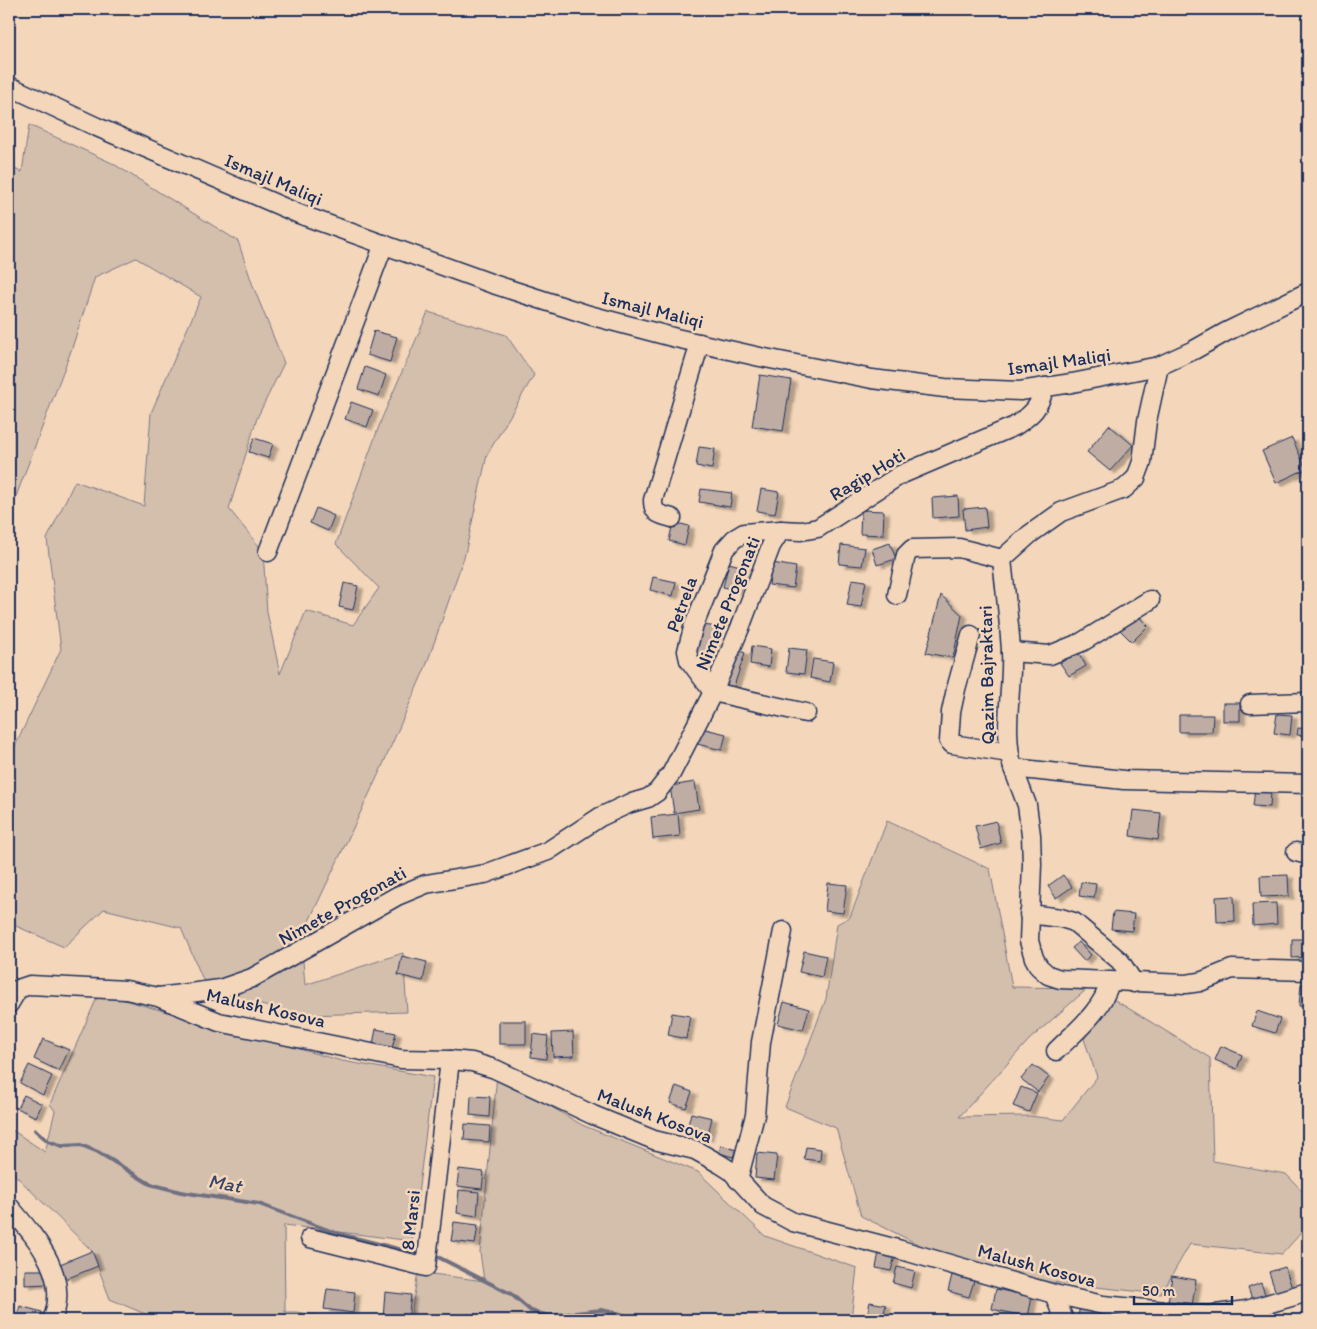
<svg xmlns="http://www.w3.org/2000/svg" width="1317" height="1329" viewBox="0 0 1317 1329" font-family="Itim,sans-serif">
<style>
.green{fill:#d4bfad;stroke:#787786}
.lines{fill:none;stroke-linecap:round;stroke-linejoin:round}
.stream{stroke:#6f7081;stroke-width:4}
.building{fill:#bfada4;stroke:#1b2f5e;filter:url(#shadow)}
.minor-casing{stroke:#1b2f5e;stroke-width:21}
.minor{stroke:#f4d7ba;stroke-width:18}
.labels{text-anchor:middle;stroke-width:5;stroke-linejoin:round;paint-order:stroke}
.street-label{font-size:19px;fill:#1b2f5e;stroke:#f4d7ba}
.water-label{font-size:20px;font-style:italic;fill:#37456a;stroke:#f4d7ba}
</style>
<defs>
<filter id="shadow"><feDropShadow dx="5.5" dy="3" stdDeviation="1" flood-color="#0004"/></filter>
</defs>
<rect width="100%" height="100%" fill="#f4d7ba"/>
<filter id="ink" filterUnits="userSpaceOnUse"><feTurbulence type="fractalNoise" baseFrequency=".02" numOctaves="2"/><feDisplacementMap in="SourceGraphic" scale="10" xChannelSelector="R" yChannelSelector="G"/><feConvolveMatrix kernelMatrix="1 2 1 2 8 2 1 2 1" color-interpolation-filters="sRGB"/></filter>
<g filter="url(#ink)">
<g class="green">
<polygon points="29,125 112,163 238,241 253,286 284,363 257,418 229,509 263,551 267,612 280,674 306,611 353,625 379,588 336,544 382,418 428,312 506,335 534,375 487,455 465,554 426,666 381,769 301,938 305,985 403,953 407,1012 307,1015 209,994 181,928 104,909 64,947 9,923 9,759 61,649 47,539 75,481 144,506 151,413 201,297 136,258 95,277 72,348 9,515 9,167 22,172"/>
<polygon points="887,821 990,869 1012,987 1088,988 1029,1040 959,1117 1029,1116 1063,1120 1097,1077 1084,1039 1113,999 1210,1058 1213,1161 1286,1174 1308,1197 1308,1225 1282,1254 1190,1244 1161,1294 1050,1282 932,1251 861,1216 836,1128 785,1107 826,999 837,924 850,917"/>
<polygon points="99,993 342,1061 433,1077 412,1241 284,1225 285,1312 296,1312 349,1320 159,1320 110,1299 92,1251 9,1169 9,1128 45,1152 55,1111 50,1104"/>
<polygon points="497,1075 582,1125 698,1172 765,1236 857,1268 851,1320 410,1320 418,1272 484,1281 480,1252"/>
</g>
<g class="lines">
<g class="stream">
<polyline points="35,1130 48,1141 63,1146 81,1145 98,1152 150,1184 181,1192 259,1204 336,1233 418,1254"/>
<polyline points="436,1256 511,1294 531,1311 549,1316 601,1310 621,1314 636,1320"/>
</g>
</g>
<g class="building">
<polygon points="374,331 397,337 390,362 367,355"/>
<polygon points="365,367 386,375 379,396 358,389"/>
<polygon points="760,375 791,380 783,431 752,426"/>
<polygon points="351,402 373,410 367,427 345,419"/>
<polygon points="1109,425 1133,445 1110,471 1087,452"/>
<polygon points="254,438 273,444 268,458 249,452"/>
<polygon points="1292,438 1306,469 1276,483 1262,451"/>
<polygon points="699,447 715,449 712,469 696,466"/>
<polygon points="701,489 732,493 730,507 699,502"/>
<polygon points="761,489 779,492 775,514 757,511"/>
<polygon points="958,496 959,516 933,518 932,498"/>
<polygon points="985,507 987,527 965,530 963,509"/>
<polygon points="316,508 334,516 328,531 310,523"/>
<polygon points="861,510 884,511 883,535 860,534"/>
<polygon points="673,522 689,526 685,545 669,541"/>
<polygon points="890,543 896,559 877,565 872,549"/>
<polygon points="841,545 865,548 862,566 839,564"/>
<polygon points="729,563 744,567 738,591 723,587"/>
<polygon points="772,563 796,567 793,588 769,585"/>
<polygon points="653,577 676,582 673,596 650,590"/>
<polygon points="852,579 866,581 861,607 847,605"/>
<polygon points="344,583 358,586 353,610 339,607"/>
<polygon points="941,595 962,615 953,658 926,653"/>
<polygon points="1134,612 1148,626 1132,642 1118,628"/>
<polygon points="697,624 717,627 711,658 691,655"/>
<polygon points="752,646 771,649 769,667 750,664"/>
<polygon points="789,648 807,650 804,674 786,672"/>
<polygon points="734,649 745,653 733,689 722,686"/>
<polygon points="1078,652 1086,666 1069,676 1060,663"/>
<polygon points="813,659 833,662 830,682 810,678"/>
<rect x="1223" y="703" width="17" height="18"/>
<polygon points="1277,714 1292,715 1290,735 1274,733"/>
<polygon points="1179,715 1213,715 1212,732 1179,732"/>
<polygon points="701,728 726,734 722,750 697,744"/>
<polygon points="1298,728 1308,729 1308,736 1297,735"/>
<polygon points="695,782 699,809 674,813 670,786"/>
<polygon points="1255,789 1271,790 1270,807 1253,806"/>
<polygon points="1133,810 1161,813 1158,840 1130,836"/>
<polygon points="678,814 680,836 653,839 651,817"/>
<polygon points="996,821 1001,843 981,849 975,826"/>
<polygon points="1063,875 1072,887 1056,898 1048,886"/>
<polygon points="1288,875 1289,896 1261,897 1260,876"/>
<polygon points="1081,882 1096,884 1094,898 1079,896"/>
<polygon points="828,883 847,885 843,913 825,911"/>
<polygon points="1234,896 1235,921 1217,922 1216,897"/>
<polygon points="1276,903 1277,924 1253,926 1252,904"/>
<polygon points="1113,912 1134,914 1132,931 1111,929"/>
<polygon points="1292,939 1308,939 1308,957 1292,958"/>
<polygon points="1079,942 1091,955 1084,961 1072,948"/>
<polygon points="804,951 826,956 822,977 799,972"/>
<polygon points="402,956 427,962 423,981 398,975"/>
<polygon points="1301,984 1308,985 1308,1007 1299,1006"/>
<polygon points="784,1002 809,1009 803,1030 778,1024"/>
<polygon points="1257,1011 1280,1019 1275,1033 1252,1026"/>
<polygon points="672,1013 690,1016 686,1039 668,1035"/>
<rect x="499" y="1021" width="27" height="23"/>
<polygon points="376,1029 396,1033 392,1048 373,1044"/>
<polygon points="573,1032 574,1056 553,1057 552,1033"/>
<polygon points="533,1034 548,1036 546,1059 531,1057"/>
<polygon points="43,1039 69,1050 59,1071 34,1059"/>
<polygon points="1221,1046 1242,1055 1237,1069 1215,1060"/>
<polygon points="29,1065 52,1076 43,1095 20,1083"/>
<polygon points="1033,1065 1049,1077 1038,1092 1021,1079"/>
<polygon points="676,1086 692,1092 686,1108 670,1103"/>
<polygon points="1021,1087 1037,1093 1029,1112 1013,1106"/>
<polygon points="24,1095 42,1104 36,1117 17,1108"/>
<polygon points="471,1096 490,1097 489,1117 470,1115"/>
<polygon points="691,1113 712,1118 707,1138 686,1133"/>
<polygon points="465,1124 490,1126 489,1142 464,1140"/>
<polygon points="721,1145 736,1150 733,1157 719,1153"/>
<polygon points="806,1147 821,1149 820,1161 804,1159"/>
<polygon points="757,1153 777,1155 774,1180 755,1178"/>
<polygon points="459,1169 484,1172 482,1189 457,1186"/>
<polygon points="459,1190 479,1192 477,1216 457,1213"/>
<polygon points="454,1222 478,1225 475,1244 451,1241"/>
<polygon points="92,1251 98,1266 66,1279 60,1264"/>
<polygon points="879,1252 895,1256 891,1271 876,1268"/>
<polygon points="1308,1263 1308,1279 1306,1279 1302,1264"/>
<polygon points="897,1267 915,1271 911,1288 893,1283"/>
<polygon points="1285,1267 1292,1288 1276,1293 1269,1272"/>
<polygon points="25,1270 49,1270 49,1284 25,1285"/>
<polygon points="952,1275 974,1281 969,1297 948,1291"/>
<polygon points="1172,1276 1196,1280 1192,1306 1168,1303"/>
<polygon points="1261,1283 1266,1297 1253,1302 1248,1288"/>
<polygon points="327,1289 355,1292 353,1313 324,1309"/>
<polygon points="996,1289 1032,1297 1028,1317 992,1309"/>
<polygon points="385,1292 411,1295 408,1320 383,1319"/>
<polygon points="870,1302 886,1305 882,1320 866,1320"/>
<polygon points="1080,1304 1107,1307 1105,1320 1078,1318"/>
<polygon points="20,1306 42,1312 40,1320 16,1320"/>
<polygon points="1303,1318 1304,1320 1283,1320 1283,1319"/>
</g>
<g class="lines">
<g class="minor-casing">
<g id="minor">
<polyline points="9,86 97,127 299,214 493,284 589,315 676,338 760,357 872,379 945,388 1020,391 1072,383 1159,366 1194,350 1226,332 1308,292"/>
<path d="M1159 366 1147 421 1142 462 1136 478 1124 489 1061 512 1030 534 1002 559C1005 589 1009 620 1011 650 1013 690 1002 730 1013 768L1124 780 1308 784"/>
<path d="M672 518C660 514 653 515 653 500L700 343"/>
<polyline points="268,552 384,244"/>
<polyline points="897,595 906,555 912,549 959,548 1002,559"/>
<polyline points="971,635 956,689 951,712 949,741 952,744 1009,753"/>
<polyline points="1011,652 1050,655 1082,642 1150,600"/>
<polyline points="1250,704 1308,702"/>
<path d="M806 713 713 692 689 660 687 651 693 628 724 550 734 539 744 533 781 530 801 531 818 528 900 475 1015 426C1034 413 1038 409 1045 387"/>
<polyline points="1013,768 1027,805 1031,835 1032,864 1029,941 1034,958 1039,967 1048,975 1060,979 1186,984 1200,982 1232,969 1308,971"/>
<polyline points="1296,852 1308,855"/>
<polyline points="1029,914 1061,918 1074,922 1120,961 1134,983"/>
<polyline points="159,997 220,989 252,978 397,896 426,884 485,874 548,851 600,817 628,804 648,798 657,792 671,774 713,692 740,628 771,546 781,530"/>
<polyline points="9,1004 18,989 30,985 126,990 158,997 219,1022 401,1059 450,1060 472,1062 495,1069 593,1115 654,1140 695,1150 720,1164 731,1171 763,1206 793,1222 901,1250 1054,1294 1103,1305 1208,1315 1247,1310 1308,1292"/>
<path d="M1056 1051C1077 1030 1102 1011 1110 982"/>
<polyline points="738,1180 755,1115 761,1042 783,931"/>
<path d="M9 1206C35 1237 71 1276 52 1320"/>
<polyline points="310,1238 426,1267 450,1060"/>
<polyline points="1054,1294 1064,1320"/>
</g>
</g>
<use href="#minor" class="minor"/>
</g>
</g>
<g class="labels">
<g class="street-label">
<text transform="translate(274 179) rotate(23)" y="7">Ismajl Maliqi</text>
<text transform="translate(653 309) rotate(14)" y="7">Ismajl Maliqi</text>
<text transform="translate(1059 361) rotate(-8)" y="7">Ismajl Maliqi</text>
<text transform="translate(867 474) rotate(-31)" y="7">Ragip Hoti</text>
<text transform="translate(727 603) rotate(-68)" y="7">Nimete Progonati</text>
<text transform="translate(681 604) rotate(-70)" y="7">Petrela</text>
<text transform="translate(986 675) rotate(-91)" y="7">Qazim Bajraktari</text>
<text transform="translate(342 905) rotate(-29)" y="7">Nimete Progonati</text>
<text transform="translate(266 1007) rotate(13)" y="7">Malush Kosova</text>
<text transform="translate(655 1115) rotate(21)" y="7">Malush Kosova</text>
<text transform="translate(410 1220) rotate(-84)" y="7">8 Marsi</text>
<text transform="translate(1037 1265) rotate(15)" y="7">Malush Kosova</text>
</g>
<g class="water-label">
<text transform="translate(225 1183) rotate(10)" y="7">Mat</text>
</g>
</g>
<rect width="1317" height="1329" fill="none" stroke="#f4d7ba" stroke-width="30"/>
<rect x="15" y="15" width="1287" height="1299" fill="none" stroke="#1b2f5e" stroke-width="2" filter="url(#ink)"/>
<path d="M1134 1296v8h98v-8" fill="none" stroke="#1b2f5e" stroke-width="2.5"/>
<text x="1142" y="1296" font-size="15" fill="#1b2f5e" stroke="#f4d7ba" stroke-width="4" paint-order="stroke">50 m</text>
</svg>
